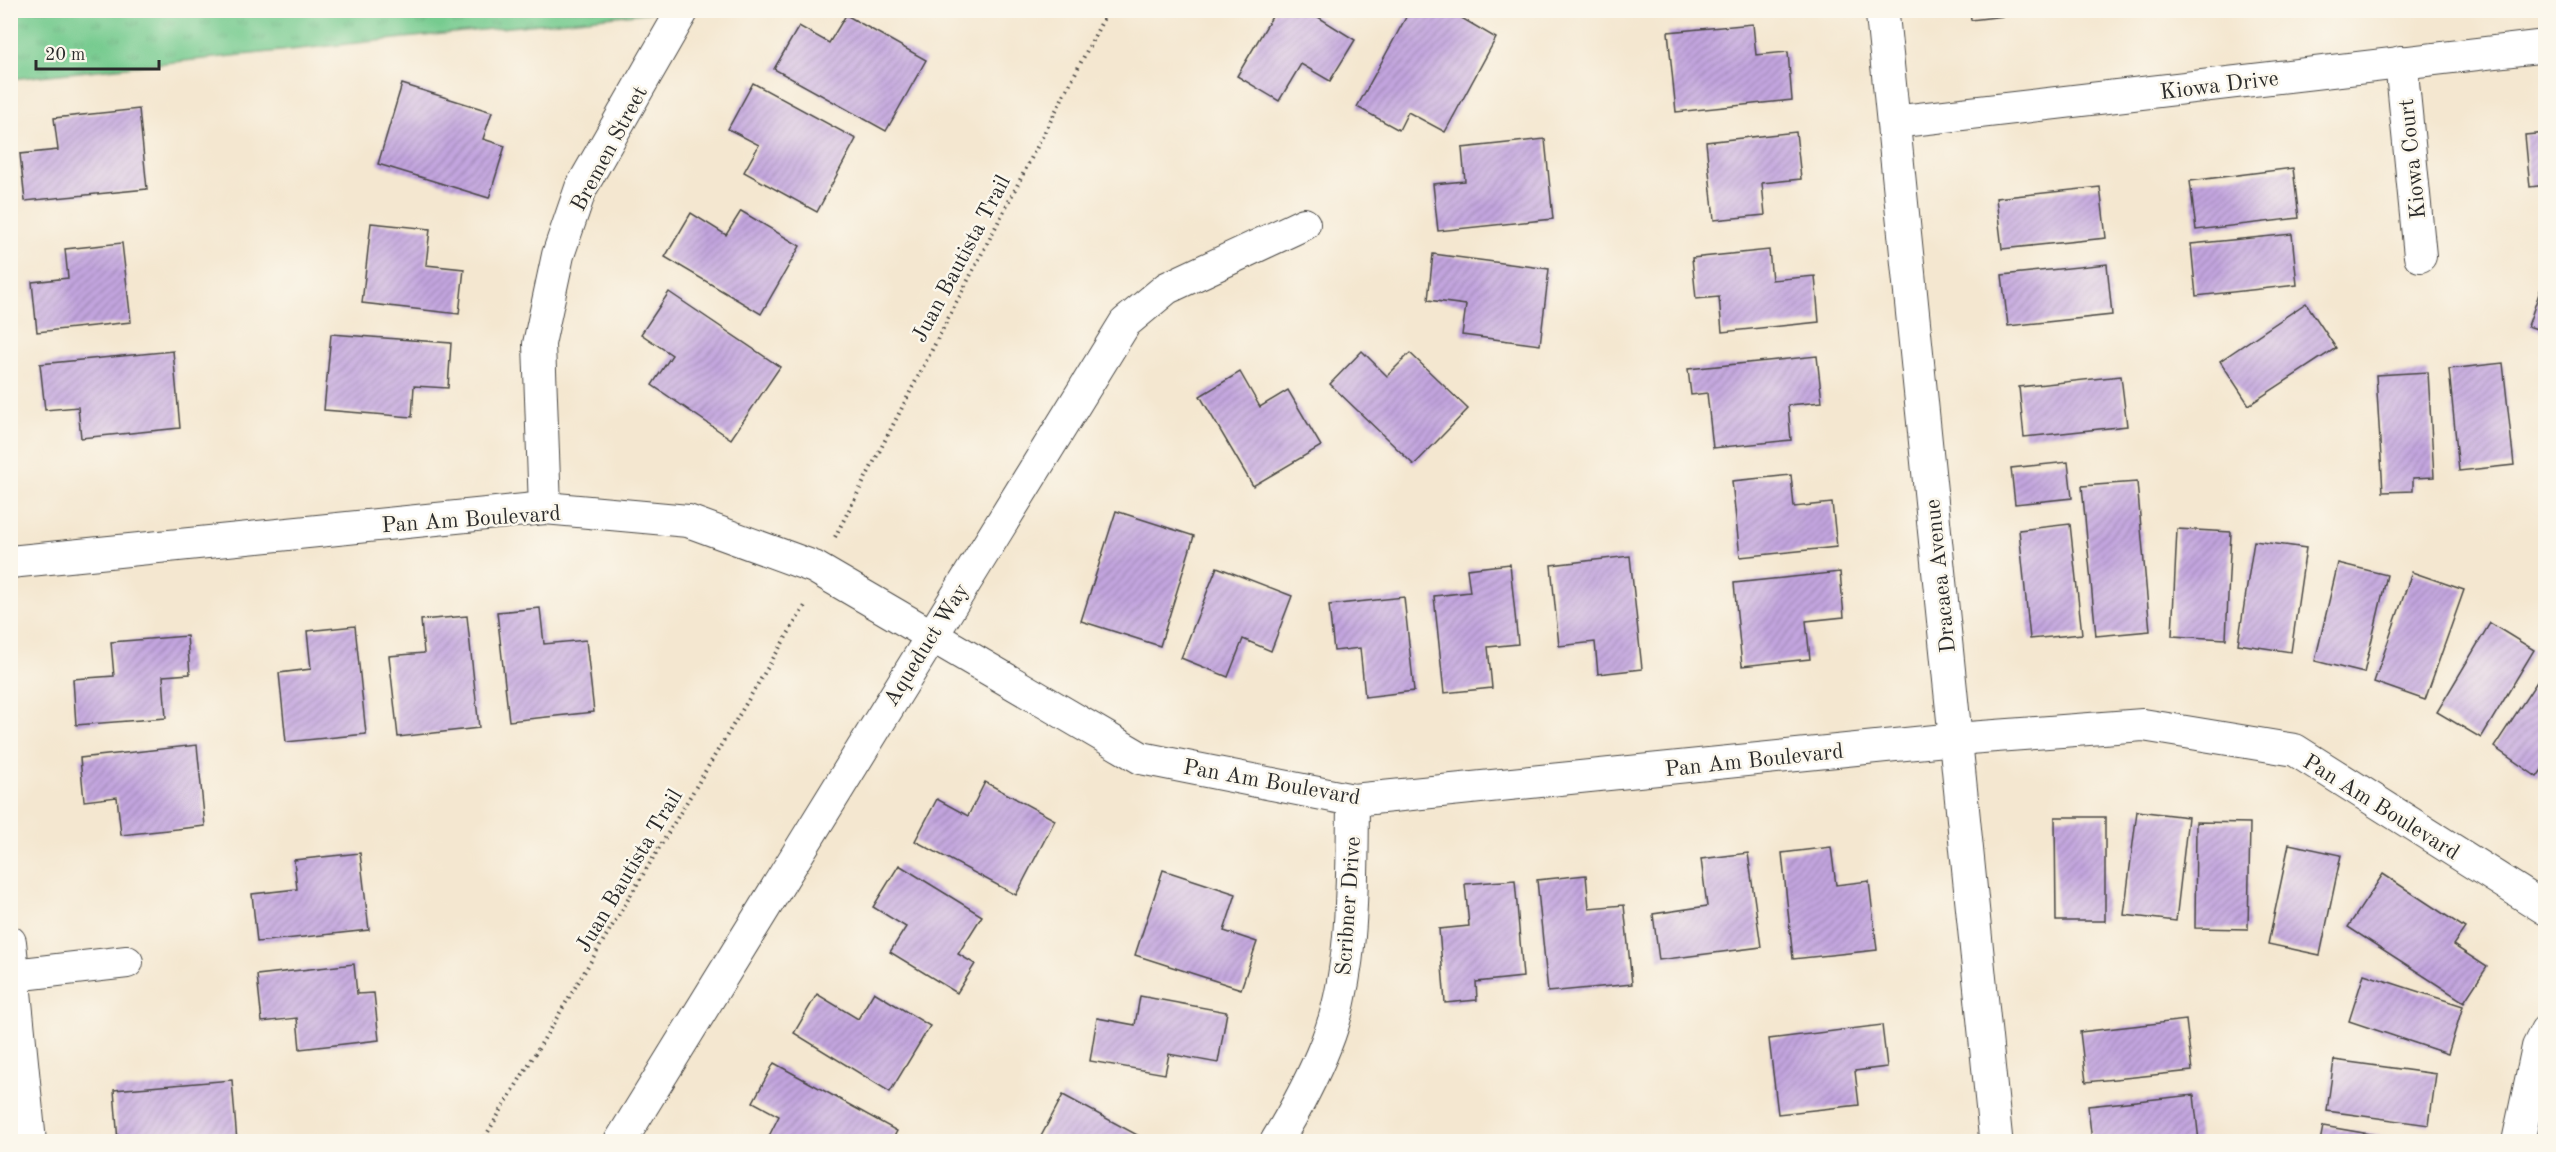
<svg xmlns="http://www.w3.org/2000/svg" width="2556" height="1152" viewBox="0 0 2556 1152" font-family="'Old Standard TT',serif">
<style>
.grass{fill:url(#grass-tufts);stroke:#507b5d;stroke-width:1.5}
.building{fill:url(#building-hatch)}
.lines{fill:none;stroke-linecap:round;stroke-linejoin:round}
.minor-casing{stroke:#494744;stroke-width:34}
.tertiary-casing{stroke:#494744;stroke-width:35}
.path{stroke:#494744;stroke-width:4;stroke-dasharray:1.5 4.5;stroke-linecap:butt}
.minor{stroke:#fff;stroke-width:32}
.tertiary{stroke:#fff;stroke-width:33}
.labels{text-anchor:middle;stroke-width:5;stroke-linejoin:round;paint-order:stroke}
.street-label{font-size:22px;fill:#2b2b2b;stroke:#fbf7ec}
</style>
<defs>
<pattern id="grass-tufts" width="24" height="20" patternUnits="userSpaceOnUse" patternTransform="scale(1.5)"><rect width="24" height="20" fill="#76cb8f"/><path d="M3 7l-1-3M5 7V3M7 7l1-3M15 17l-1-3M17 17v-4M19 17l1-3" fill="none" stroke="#66ae7c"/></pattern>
<pattern id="building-hatch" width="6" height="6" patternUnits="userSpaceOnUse" patternTransform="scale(1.5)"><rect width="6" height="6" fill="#c3a5df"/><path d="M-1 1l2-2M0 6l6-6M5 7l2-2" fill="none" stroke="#9f87b5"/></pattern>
</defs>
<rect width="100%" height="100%" fill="#fbf7ec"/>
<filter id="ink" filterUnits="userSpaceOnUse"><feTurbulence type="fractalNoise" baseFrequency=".0167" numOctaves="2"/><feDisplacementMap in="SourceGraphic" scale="12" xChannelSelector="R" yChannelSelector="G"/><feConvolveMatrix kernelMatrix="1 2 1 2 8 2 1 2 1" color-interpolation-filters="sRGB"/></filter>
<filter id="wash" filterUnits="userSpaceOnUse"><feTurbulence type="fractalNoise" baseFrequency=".008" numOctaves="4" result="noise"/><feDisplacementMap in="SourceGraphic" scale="24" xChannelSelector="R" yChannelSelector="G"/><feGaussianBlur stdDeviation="1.35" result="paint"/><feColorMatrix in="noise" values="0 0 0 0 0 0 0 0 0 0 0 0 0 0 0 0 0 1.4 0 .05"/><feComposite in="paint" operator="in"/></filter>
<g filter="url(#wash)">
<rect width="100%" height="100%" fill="#f4e7d0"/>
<polygon class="grass" points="11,10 663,10 663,11 11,79"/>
<g id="blocks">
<g class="building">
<polygon points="1276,10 1307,10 1355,40 1330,81 1301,64 1279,101 1237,76"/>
<polygon points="1410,10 1448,10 1496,38 1445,132 1408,112 1399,130 1357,107"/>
<polygon points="1970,10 2020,10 2021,14 1971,20"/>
<polygon points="846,15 926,60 886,131 774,69 799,26 829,43"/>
<polygon points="1753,24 1756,55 1788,52 1792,100 1676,112 1668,32"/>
<polygon points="753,83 856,139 817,212 744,172 759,145 728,129"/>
<polygon points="402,84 492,112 483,139 505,146 489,198 378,164"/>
<polygon points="139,109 147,189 25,201 20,154 58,150 54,118"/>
<polygon points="1796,132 1801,179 1762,183 1765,215 1714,220 1706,142"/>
<polygon points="2546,133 2546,185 2530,187 2525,135"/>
<polygon points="1545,139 1553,219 1438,231 1433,184 1465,181 1462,148"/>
<polygon points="2293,168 2299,218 2196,230 2190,181"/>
<polygon points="2100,187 2106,238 2002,249 1996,198"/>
<polygon points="741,211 800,246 761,314 665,257 691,213 726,235"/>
<polygon points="371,223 430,229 426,265 464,269 459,314 362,303"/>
<polygon points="2292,234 2297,285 2196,296 2191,244"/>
<polygon points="122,243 131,322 37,332 32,282 68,278 65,249"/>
<polygon points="1769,250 1772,280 1815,276 1819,322 1722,332 1719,297 1696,299 1692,258"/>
<polygon points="1433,254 1549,269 1540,345 1462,335 1466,305 1428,300"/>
<polygon points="2107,264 2112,315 2008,326 2002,275"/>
<polygon points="2546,273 2546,332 2528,326"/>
<polygon points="669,292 780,367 731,439 652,385 672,355 641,334"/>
<polygon points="2306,303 2336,348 2249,405 2220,361"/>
<polygon points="331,334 451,343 448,388 414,386 412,417 324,410"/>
<polygon points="173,351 180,428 81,438 78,407 45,410 40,364"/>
<polygon points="1362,351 1387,376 1410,353 1468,409 1414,465 1330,384"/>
<polygon points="1817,356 1822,402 1788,405 1791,440 1713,448 1707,393 1691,395 1688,369"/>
<polygon points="2503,363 2514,465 2459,471 2449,369"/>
<polygon points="1240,372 1260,407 1288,390 1321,446 1253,486 1200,396"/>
<polygon points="2428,372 2434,477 2413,478 2413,491 2383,492 2376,375"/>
<polygon points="2121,376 2127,426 2024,437 2019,387"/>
<polygon points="2068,462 2072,498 2015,504 2011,468"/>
<polygon points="1791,475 1794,507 1832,503 1837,547 1740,557 1732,481"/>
<polygon points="2137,482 2150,631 2096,636 2082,486"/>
<polygon points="1116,511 1194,536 1160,646 1081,621"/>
<polygon points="2070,524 2082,634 2030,639 2019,530"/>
<polygon points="2177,529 2231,532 2226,639 2172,636"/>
<polygon points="2254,541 2306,548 2291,652 2238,644"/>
<polygon points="1630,556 1642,669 1598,674 1595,642 1559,646 1551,565"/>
<polygon points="2338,563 2387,575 2364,673 2315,661"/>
<polygon points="1510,564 1518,644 1488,647 1492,688 1444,693 1434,596 1470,592 1467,569"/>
<polygon points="1217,567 1292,596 1271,651 1243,639 1228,677 1181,658"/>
<polygon points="1840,572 1844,617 1806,621 1810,659 1742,666 1734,583"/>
<polygon points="2412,572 2464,590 2425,700 2374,682"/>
<polygon points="1404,597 1414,691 1365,697 1360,648 1334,651 1329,605"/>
<polygon points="540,608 544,644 586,640 594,712 509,721 497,612"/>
<polygon points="467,616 479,728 398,737 389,656 424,653 421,620"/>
<polygon points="2490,623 2534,650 2481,738 2437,712"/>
<polygon points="355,626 366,734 286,742 279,673 311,669 307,631"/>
<polygon points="187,636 190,674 163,676 166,718 76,725 73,679 114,676 111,642"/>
<polygon points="2546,668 2546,764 2537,777 2494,747"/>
<polygon points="197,745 205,826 121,835 117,797 84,801 80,758"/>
<polygon points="985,782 1055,820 1016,895 915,841 937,799 968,816"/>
<polygon points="2137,811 2188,817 2176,921 2124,915"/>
<polygon points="2055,817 2105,817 2105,921 2056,921"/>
<polygon points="2196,822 2250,823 2248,929 2195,928"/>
<polygon points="2289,844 2341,855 2320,955 2268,944"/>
<polygon points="1831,847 1836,885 1869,881 1877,950 1793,959 1782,853"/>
<polygon points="360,853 369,930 257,942 252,894 297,889 294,860"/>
<polygon points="1748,853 1761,947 1659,960 1653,914 1707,906 1701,859"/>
<polygon points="899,865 982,916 958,954 975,964 957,993 890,952 906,927 873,907"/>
<polygon points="1163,870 1236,894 1224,931 1257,942 1241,989 1135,955"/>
<polygon points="2383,874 2465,928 2453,945 2487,967 2464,1002 2348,927"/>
<polygon points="1586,875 1589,908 1624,905 1632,984 1548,992 1537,880"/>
<polygon points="1515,880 1523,977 1476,982 1477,1000 1445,1003 1439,929 1469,926 1465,884"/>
<polygon points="354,964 357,994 374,993 379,1040 300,1049 297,1018 262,1022 257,975"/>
<polygon points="2364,974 2463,1006 2448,1054 2349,1021"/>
<polygon points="874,992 930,1026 890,1092 794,1033 817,994 858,1019"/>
<polygon points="1140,996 1227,1012 1218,1063 1169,1054 1165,1074 1090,1061 1097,1018 1135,1025"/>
<polygon points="2186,1020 2192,1071 2086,1082 2080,1032"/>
<polygon points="1882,1025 1887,1067 1855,1071 1859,1105 1778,1114 1769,1039"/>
<polygon points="2334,1060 2436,1074 2429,1125 2327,1111"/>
<polygon points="774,1063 897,1131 891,1142 766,1142 779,1116 753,1102"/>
<polygon points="232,1080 237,1142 118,1142 114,1090"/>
<polygon points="1063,1095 1141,1137 1138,1142 1038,1142"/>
<polygon points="2194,1095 2199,1142 2092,1142 2088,1106"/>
<polygon points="2323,1126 2404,1140 2404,1142 2320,1142"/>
</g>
</g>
</g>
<g filter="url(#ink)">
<use href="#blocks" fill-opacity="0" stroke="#494744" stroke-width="1.5"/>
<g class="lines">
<g class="minor-casing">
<g id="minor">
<polyline points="2401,62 2420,256"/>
<polyline points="1893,122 2546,46"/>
<polyline points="545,508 539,344 558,255 581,188 683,10"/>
<polyline points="10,562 545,508 688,521 814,567 1141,758 1353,800 1955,739 2143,725 2295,750 2546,909"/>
<polyline points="10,942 30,1142"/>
<polyline points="14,975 127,962"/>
<polyline points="620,1142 1125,323 1167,288 1304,224"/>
<path d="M1276 1142C1295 1111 1313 1077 1326 1044 1355 972 1352 876 1353 800"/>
<polyline points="2518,1142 2538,1047 2546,1031"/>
</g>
</g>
<g class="tertiary-casing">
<polyline id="tertiary" points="1882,10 1996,1142"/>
</g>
<g class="path">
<polyline points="835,537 1108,10"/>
<polyline points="482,1142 806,604"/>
</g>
<use href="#minor" class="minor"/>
<use href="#tertiary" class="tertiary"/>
</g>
</g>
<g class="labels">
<g class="street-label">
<text transform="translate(2219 84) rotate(-7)" y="8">Kiowa Drive</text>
<text transform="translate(608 148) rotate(-62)" y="8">Bremen Street</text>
<text transform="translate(2411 159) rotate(-96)" y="8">Kiowa Court</text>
<text transform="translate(960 258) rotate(-62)" y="8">Juan Bautista Trail</text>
<text transform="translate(471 518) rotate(-4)" y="8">Pan Am Boulevard</text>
<text transform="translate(1939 576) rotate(-96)" y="8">Dracaea Avenue</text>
<text transform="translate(925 644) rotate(-58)" y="8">Aqueduct Way</text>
<text transform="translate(1754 759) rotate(-6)" y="8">Pan Am Boulevard</text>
<text transform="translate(1272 781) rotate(10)" y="8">Pan Am Boulevard</text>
<text transform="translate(2382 806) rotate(32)" y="8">Pan Am Boulevard</text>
<text transform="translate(628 870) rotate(-59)" y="8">Juan Bautista Trail</text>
<text transform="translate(1347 906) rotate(-86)" y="8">Scribner Drive</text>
</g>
</g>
<rect width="2556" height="1152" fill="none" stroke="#fbf7ec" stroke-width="36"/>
<path d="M36 60v9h123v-9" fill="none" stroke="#2b2b2b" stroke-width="3"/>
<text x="45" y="60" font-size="18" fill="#2b2b2b" stroke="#fbf7ec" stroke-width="4.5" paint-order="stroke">20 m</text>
</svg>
